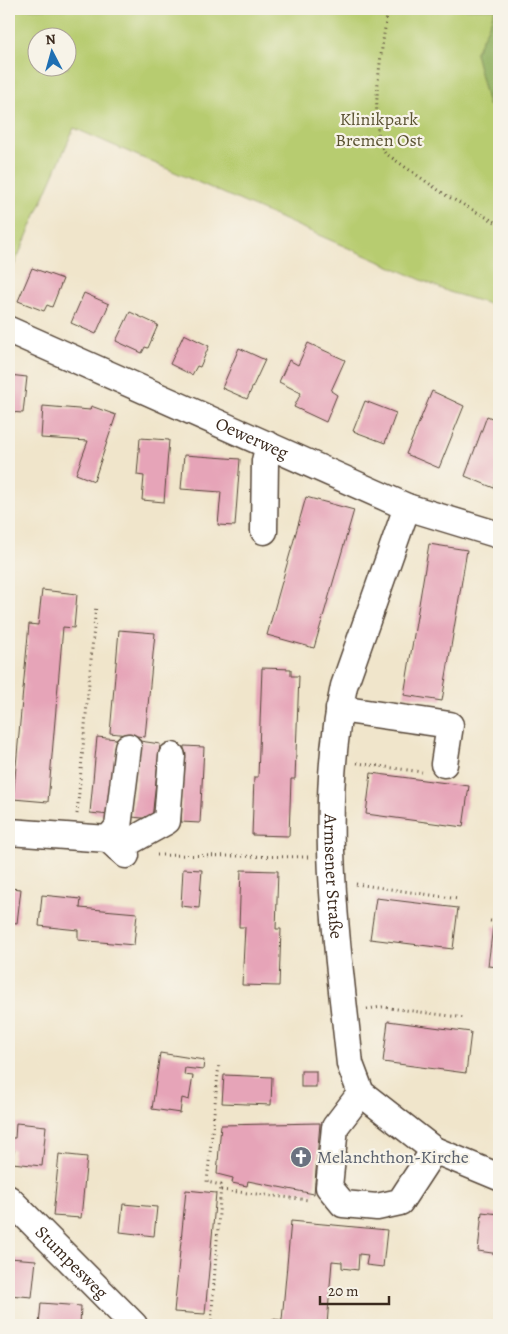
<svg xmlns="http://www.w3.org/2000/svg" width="508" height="1334" viewBox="0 0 508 1334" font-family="Alegreya,serif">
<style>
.green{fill:#b7cc70;stroke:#797b47;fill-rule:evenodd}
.forest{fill:#91b062;stroke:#666d40}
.building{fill:#e6a4b8}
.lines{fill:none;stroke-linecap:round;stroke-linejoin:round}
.minor-casing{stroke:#564638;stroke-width:29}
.path{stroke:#564638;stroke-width:3;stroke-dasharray:1 4;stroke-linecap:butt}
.minor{stroke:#fff;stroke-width:26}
.labels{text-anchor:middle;stroke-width:4.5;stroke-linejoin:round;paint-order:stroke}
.park-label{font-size:18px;fill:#5a5232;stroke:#f7f3e8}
.street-label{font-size:18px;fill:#3b2a1e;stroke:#f7f3e8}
.worship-label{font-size:18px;fill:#5b616d;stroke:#f7f3e8;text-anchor:start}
</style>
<rect width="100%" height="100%" fill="#f7f3e8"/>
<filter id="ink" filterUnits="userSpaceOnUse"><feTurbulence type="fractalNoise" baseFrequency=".02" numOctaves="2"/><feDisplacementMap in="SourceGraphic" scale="10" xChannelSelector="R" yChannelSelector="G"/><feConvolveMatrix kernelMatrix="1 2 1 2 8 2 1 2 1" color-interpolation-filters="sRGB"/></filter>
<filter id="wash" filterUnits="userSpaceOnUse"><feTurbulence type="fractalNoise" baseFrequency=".0096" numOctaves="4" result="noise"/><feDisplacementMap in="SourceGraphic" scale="20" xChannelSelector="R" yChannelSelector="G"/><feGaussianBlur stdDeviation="1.12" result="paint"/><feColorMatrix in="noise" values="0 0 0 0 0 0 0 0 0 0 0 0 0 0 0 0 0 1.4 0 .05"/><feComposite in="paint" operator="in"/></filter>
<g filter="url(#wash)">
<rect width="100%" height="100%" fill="#f0e5cb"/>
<path class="green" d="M9 9H499V307L449 292 74 128 9 277ZM38 38H68V68H38Z"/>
<polygon class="forest" points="495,9 499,9 499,112 488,105 475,53 488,27"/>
<g id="blocks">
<g class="building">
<polygon points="32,268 63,279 52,307 47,305 44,311 18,301"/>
<polygon points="84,293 109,304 96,334 71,323"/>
<polygon points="130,312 158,325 148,348 145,347 142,353 116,341"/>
<polygon points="184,334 209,346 200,367 197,366 192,375 170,364"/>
<polygon points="308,343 345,360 331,391 337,395 326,422 294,407 301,393 279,382 289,360 298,365"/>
<polygon points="239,348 265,360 247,399 222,388"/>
<polygon points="9,375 27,377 23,413 9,412"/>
<polygon points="432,391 464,406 439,468 406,454"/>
<polygon points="365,401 396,413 385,443 353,431"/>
<polygon points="43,406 90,410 91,406 116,415 94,481 76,474 88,441 41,438"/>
<polygon points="487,416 499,421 499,473 494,488 465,476"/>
<polygon points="140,438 169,440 164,502 142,500 144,476 137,475"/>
<polygon points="184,455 240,459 235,526 218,525 221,492 181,489"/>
<polygon points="306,497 354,510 314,648 267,635"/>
<polygon points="429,544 467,550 442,701 404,695"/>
<polygon points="42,590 77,594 74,628 63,627 48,802 13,799 29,624 38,625"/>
<polygon points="119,630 155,633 145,737 110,733"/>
<polygon points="262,668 291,669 291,676 299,676 295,779 291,779 289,836 252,835 254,777 258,777"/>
<polygon points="97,737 117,739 110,815 90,813"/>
<polygon points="140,741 160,744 152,819 132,817"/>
<polygon points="184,746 204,747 200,823 181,822"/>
<polygon points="371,773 469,786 463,827 366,814"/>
<polygon points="183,869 202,870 199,908 181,906"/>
<polygon points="241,870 278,871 276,929 281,929 279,986 242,985 245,927 239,927"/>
<polygon points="9,888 21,889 17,923 9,922"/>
<polygon points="42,895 81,899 80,908 137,913 134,945 78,940 78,930 39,926"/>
<polygon points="376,898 458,908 453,949 370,939"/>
<polygon points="493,926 499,927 499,967 488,966"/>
<polygon points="388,1021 471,1032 466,1073 383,1062"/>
<polygon points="160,1053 204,1060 203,1070 185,1068 184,1075 193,1076 189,1100 182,1098 180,1113 152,1109"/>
<rect x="301" y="1071" width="15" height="16"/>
<polygon points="224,1075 272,1077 271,1105 222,1103"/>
<polygon points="16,1123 46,1126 42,1166 12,1163 14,1150 9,1149 9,1138 15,1138"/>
<polygon points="320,1123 314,1194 248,1181 247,1186 232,1183 233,1178 217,1174 221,1125"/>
<polygon points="59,1154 87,1157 81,1218 53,1216"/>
<polygon points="186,1190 216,1193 205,1314 174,1312"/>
<polygon points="123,1204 157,1207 154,1236 120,1232"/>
<polygon points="482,1212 499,1214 499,1254 478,1251"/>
<polygon points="291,1221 387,1230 383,1267 366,1265 368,1255 359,1254 358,1270 342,1268 342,1262 332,1261 327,1325 272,1325 272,1319 282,1320"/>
<polygon points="9,1258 36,1260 32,1297 9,1295"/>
<polygon points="41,1303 81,1306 80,1325 39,1325"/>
</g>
</g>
</g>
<g filter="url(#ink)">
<use href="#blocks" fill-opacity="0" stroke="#564638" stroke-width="1"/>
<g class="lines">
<g class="minor-casing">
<g id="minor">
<path id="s1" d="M9 330 407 507 499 535"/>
<path id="s2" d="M407 507 344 686C317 810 337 940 350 1064L361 1093 434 1150 499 1177"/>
<polyline points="264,531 265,461 269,445"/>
<polyline points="339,709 450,725 444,764"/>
<polyline points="9,832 108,839 126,855"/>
<polyline points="108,839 118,827 128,747"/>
<polyline points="118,848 167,821 172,756"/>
<polyline points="361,1093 335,1127 329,1187 343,1204 377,1207 400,1202 434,1150"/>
<path id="s3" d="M9 1199 134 1325"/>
</g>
</g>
<g class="path">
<path d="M388 9C383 42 367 127 385 153L447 196 499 224"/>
<polyline points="357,763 422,772"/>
<polyline points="77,814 96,605"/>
<polyline points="157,855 309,857"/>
<polyline points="356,884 458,899"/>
<polyline points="490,921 499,922"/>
<polyline points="367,1009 382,1007 466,1018"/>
<polyline points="221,1190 309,1200"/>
<polyline points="211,1325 221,1185 207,1182 219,1064"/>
</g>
<use href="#minor" class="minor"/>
</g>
</g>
<defs>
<g id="church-disc" transform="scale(1.125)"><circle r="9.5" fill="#6b7280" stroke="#f7f3e8"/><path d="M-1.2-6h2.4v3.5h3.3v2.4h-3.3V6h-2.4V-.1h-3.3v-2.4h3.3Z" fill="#fff"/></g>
</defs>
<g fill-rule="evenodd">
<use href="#church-disc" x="301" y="1157"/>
</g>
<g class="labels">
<g class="park-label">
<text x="379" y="125">Klinikpark<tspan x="379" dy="21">Bremen Ost</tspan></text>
</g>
<g class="street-label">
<text dy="6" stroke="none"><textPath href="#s1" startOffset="266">Oewerweg</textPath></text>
<text dy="6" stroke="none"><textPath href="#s2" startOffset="381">Armsener Straße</textPath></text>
<text dy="6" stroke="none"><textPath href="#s3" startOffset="89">Stumpesweg</textPath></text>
</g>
<g class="worship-label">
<text x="317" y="1163">Melanchthon-Kirche</text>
</g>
</g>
<rect width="508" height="1334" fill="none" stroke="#f7f3e8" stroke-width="30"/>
<g transform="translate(52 52) rotate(354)"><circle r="24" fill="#f7f3e8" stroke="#aca397"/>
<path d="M0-4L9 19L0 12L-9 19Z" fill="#1f6fb2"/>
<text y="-8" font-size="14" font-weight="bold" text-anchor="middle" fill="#3b2a1e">N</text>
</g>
<path d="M320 1296v8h69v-8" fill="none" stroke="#3b2a1e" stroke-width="2.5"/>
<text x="328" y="1296" font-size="15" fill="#3b2a1e" stroke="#f7f3e8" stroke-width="4" paint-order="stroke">20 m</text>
</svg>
